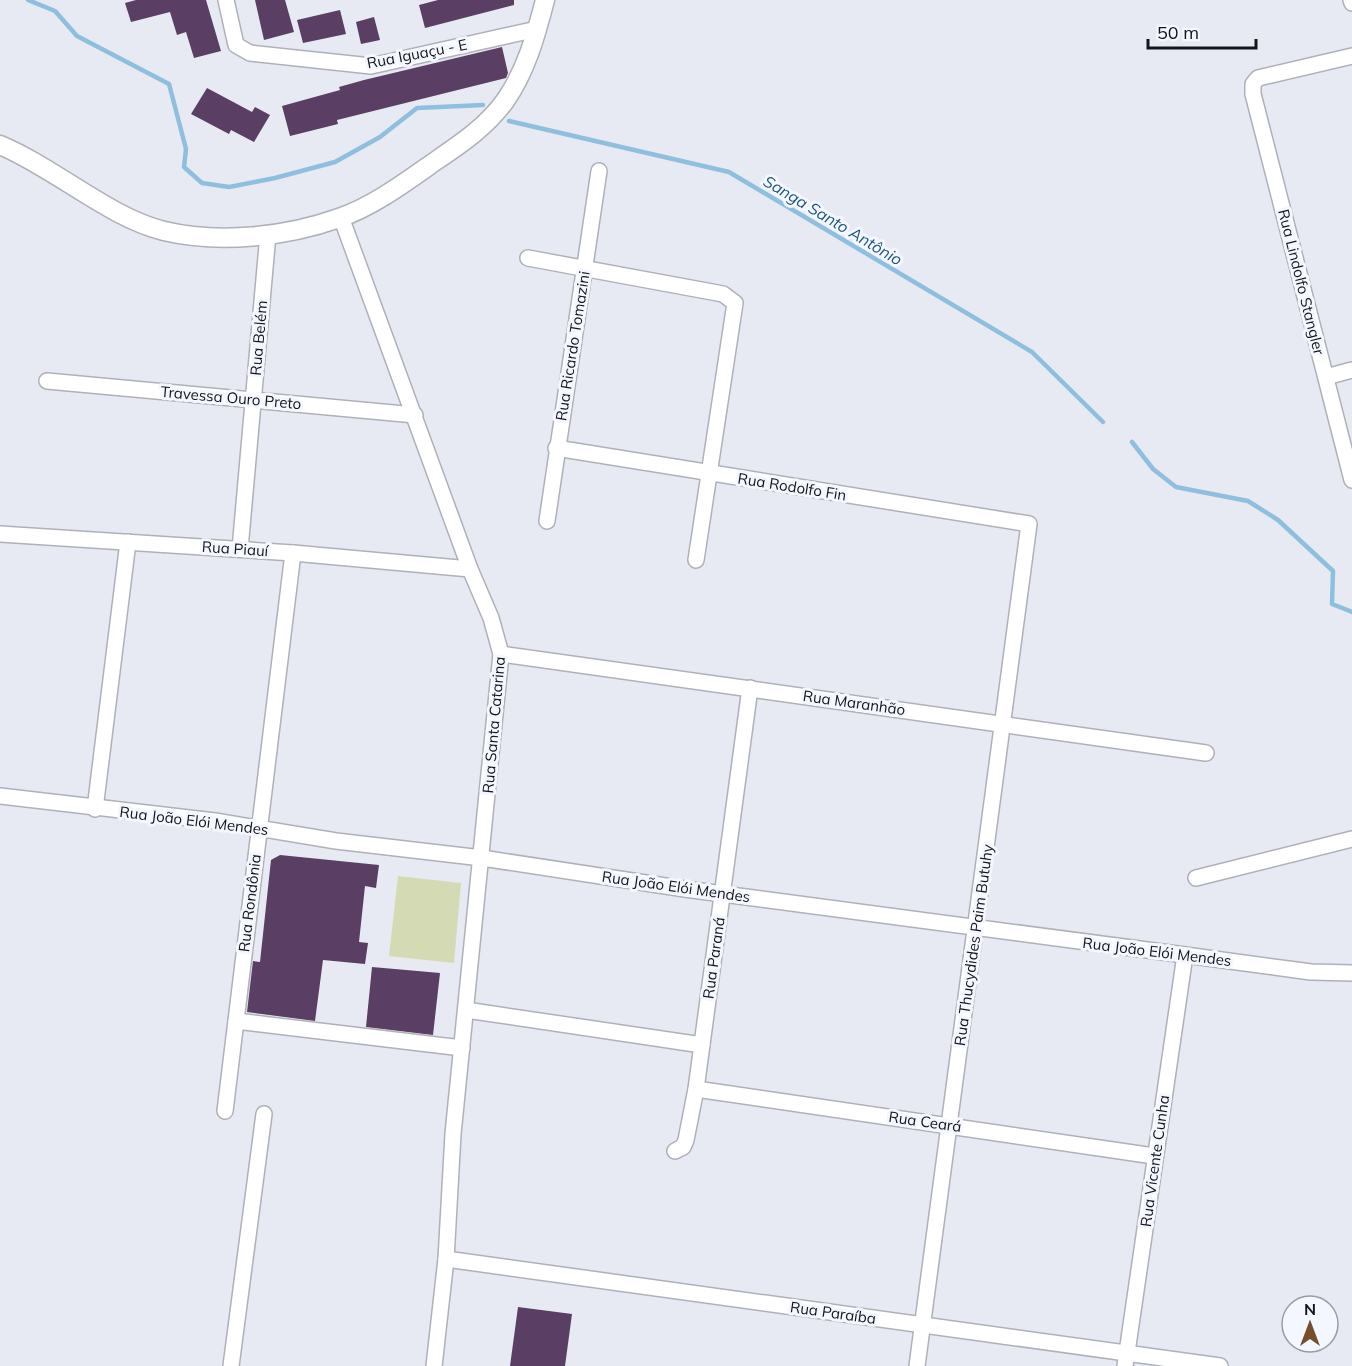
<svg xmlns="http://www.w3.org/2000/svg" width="1352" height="1366" viewBox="0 0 1352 1366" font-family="Mulish,sans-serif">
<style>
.green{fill:#d4dab4}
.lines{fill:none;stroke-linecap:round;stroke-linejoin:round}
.stream{stroke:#8ebfde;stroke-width:4.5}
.building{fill:#5a3e63}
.minor-casing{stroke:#aeb1b8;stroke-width:18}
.tertiary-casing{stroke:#aeb1b8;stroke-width:21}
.minor{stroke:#fff;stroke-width:15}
.tertiary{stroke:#fff;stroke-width:18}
.labels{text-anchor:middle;stroke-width:6;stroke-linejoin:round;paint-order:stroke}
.street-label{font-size:15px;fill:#131517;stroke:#f4f7ff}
.water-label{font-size:16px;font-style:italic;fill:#1d5777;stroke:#f4f7ff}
</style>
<rect width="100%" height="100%" fill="#e7eaf2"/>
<polygon class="green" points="398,876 461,883 454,963 389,956"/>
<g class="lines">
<g class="stream">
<polyline points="28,0 55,11 77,36 169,84 186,149 184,167 202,183 229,187 275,178 335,162 380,137 417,108 483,105"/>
<polyline points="509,121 729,172 1032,352 1103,422"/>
<polyline points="1132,442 1153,469 1176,487 1248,501 1278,520 1333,571 1332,604 1352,612"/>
</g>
</g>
<g class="building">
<polygon points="136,0 206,0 221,51 194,58 186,32 177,35 170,12 131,22 125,3"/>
<polygon points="255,0 285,0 294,32 264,40"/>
<polygon points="438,0 514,0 514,5 425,28 419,5"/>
<polygon points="340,10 346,34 303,43 297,20"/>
<polygon points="374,17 380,40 361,44 356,22"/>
<polygon points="502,47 508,73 506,78 337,120 338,124 290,136 282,106 340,90 339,87 364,80"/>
<polygon points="207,88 252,112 255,107 270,115 254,142 231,130 229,134 191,114"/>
<polygon points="280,855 379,865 376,888 365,886 359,942 368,943 365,964 323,960 315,1021 247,1012 253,961 260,962 271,860"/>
<polygon points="372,967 440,973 433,1035 366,1027"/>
<polygon points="518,1307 572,1314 565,1366 510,1366"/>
</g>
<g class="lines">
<g class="minor-casing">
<g id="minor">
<polyline points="226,0 236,45 250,53 371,66 537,29"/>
<polyline points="1351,0 1352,3"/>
<polyline points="1352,56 1258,78 1253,84 1253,94 1352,480"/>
<polyline points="341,217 470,569 491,618 501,654 453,1134 446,1259 434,1366"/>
<polyline points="528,258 723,294 735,303 696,560"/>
<polyline points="1326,377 1352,370"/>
<polyline points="47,381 415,415"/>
<polyline points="556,448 1029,524 917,1366"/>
<polyline points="547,521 599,171"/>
<polyline points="0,534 293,553 470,569"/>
<polyline points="240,549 268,234"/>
<polyline points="501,654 1206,753"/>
<polyline points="0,796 215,821 336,841 482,858 685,889 1185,955 1311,972 1352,973"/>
<polyline points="95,809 128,542"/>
<polyline points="1196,878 1352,839"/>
<polyline points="466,1010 702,1045"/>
<polyline points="236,1021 462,1048"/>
<polyline points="696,1089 1154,1156"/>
<polyline points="225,1111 293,553"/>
<polyline points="675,1151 683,1147 686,1140 696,1089 750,688"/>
<polyline points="446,1259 1220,1366"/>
<polyline points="231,1366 264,1114"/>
<polyline points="1125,1366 1185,955"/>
</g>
</g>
<g class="tertiary-casing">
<path id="tertiary" d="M0 145C55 168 108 217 164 231 219 244 286 237 339 218 374 206 407 181 437 160 462 143 487 126 505 101 526 71 536 35 545 0"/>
</g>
<use href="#minor" class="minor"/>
<use href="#tertiary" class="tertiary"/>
</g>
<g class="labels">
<g class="street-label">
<text transform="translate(417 54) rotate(-11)" y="5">Rua Iguaçu - E</text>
<text transform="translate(1301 282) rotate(76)" y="5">Rua Lindolfo Stangler</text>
<text transform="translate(259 338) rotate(-85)" y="5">Rua Belém</text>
<text transform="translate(573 346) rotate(-81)" y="5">Rua Ricardo Tomazini</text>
<text transform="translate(231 398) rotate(5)" y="5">Travessa Ouro Preto</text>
<text transform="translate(792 487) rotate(9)" y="5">Rua Rodolfo Fin</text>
<text transform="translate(235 549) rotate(4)" y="5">Rua Piauí</text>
<text transform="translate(854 703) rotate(8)" y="5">Rua Maranhão</text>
<text transform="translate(494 725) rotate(-85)" y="5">Rua Santa Catarina</text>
<text transform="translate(194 821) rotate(7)" y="5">Rua João Elói Mendes</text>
<text transform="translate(676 887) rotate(8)" y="5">Rua João Elói Mendes</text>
<text transform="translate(250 903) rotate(-83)" y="5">Rua Rondônia</text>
<text transform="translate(974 945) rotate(-82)" y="5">Rua Thucydides Paim Butuhy</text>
<text transform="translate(1157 952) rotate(7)" y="5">Rua João Elói Mendes</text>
<text transform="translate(714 958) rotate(-82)" y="5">Rua Paraná</text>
<text transform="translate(925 1122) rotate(8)" y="5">Rua Ceará</text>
<text transform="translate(1155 1161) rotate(-82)" y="5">Rua Vicente Cunha</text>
<text transform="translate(833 1313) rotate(8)" y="5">Rua Paraíba</text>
</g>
<g class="water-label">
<text transform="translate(833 220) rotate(31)" y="6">Sanga Santo Antônio</text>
</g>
</g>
<g transform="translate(1310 1324)"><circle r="28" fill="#f4f7ff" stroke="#9a9da2" stroke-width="1.5"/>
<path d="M0-4.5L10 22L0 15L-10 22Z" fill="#744f2a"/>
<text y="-9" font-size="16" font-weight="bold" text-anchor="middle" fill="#131517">N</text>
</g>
<path d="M1148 39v9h108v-9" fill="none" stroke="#131517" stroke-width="3"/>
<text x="1157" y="39" font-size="18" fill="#131517" stroke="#f4f7ff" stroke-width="4.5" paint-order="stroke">50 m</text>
</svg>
